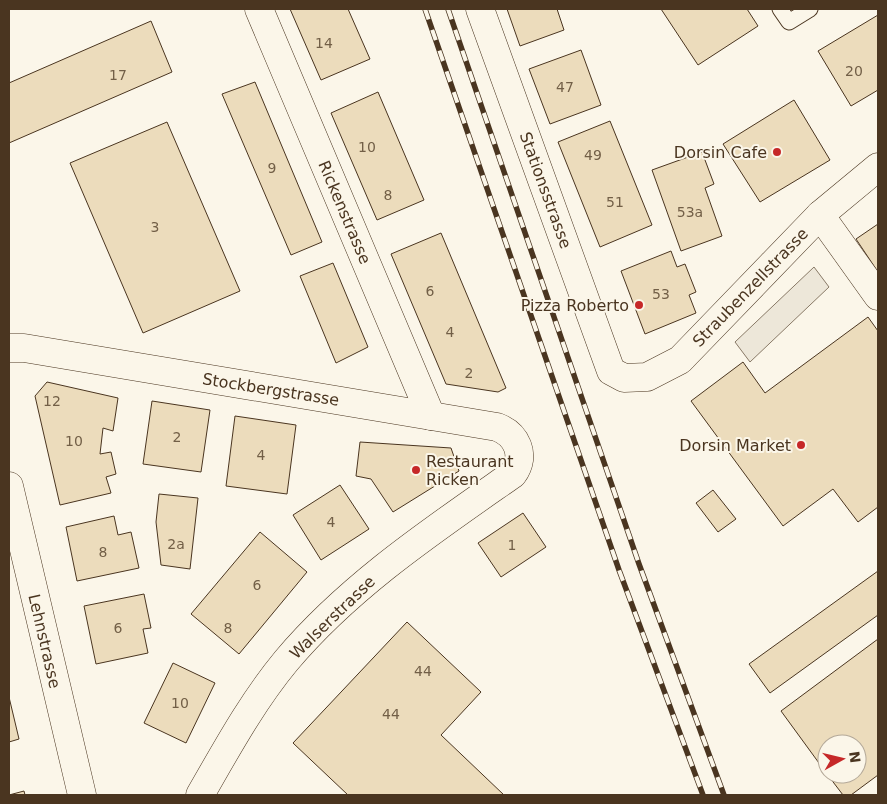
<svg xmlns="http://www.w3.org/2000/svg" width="887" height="804" viewBox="0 0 887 804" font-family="'DejaVu Sans',sans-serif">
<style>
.parking{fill:#ede7d9;stroke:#887966}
.building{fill:#ecdcbc;stroke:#4a3520}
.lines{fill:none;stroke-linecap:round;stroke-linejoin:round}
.lane-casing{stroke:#4a3520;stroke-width:17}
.street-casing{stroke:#4a3520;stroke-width:29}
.lane{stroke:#fbf6e9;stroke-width:15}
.street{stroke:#fbf6e9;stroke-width:28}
.rail-casing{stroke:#4a3520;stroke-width:5.5}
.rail{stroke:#fbf6e9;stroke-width:4;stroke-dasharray:11;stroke-linecap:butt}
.poi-dot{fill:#c62828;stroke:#fbf6e9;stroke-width:2}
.labels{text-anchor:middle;stroke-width:4;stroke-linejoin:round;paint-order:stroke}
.number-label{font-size:14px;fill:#725f47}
.poi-label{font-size:16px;fill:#4a3520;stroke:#fbf6e9;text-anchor:end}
.street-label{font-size:16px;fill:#4a3520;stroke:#fbf6e9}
</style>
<rect width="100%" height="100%" fill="#fbf6e9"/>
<polygon class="parking" points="814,267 829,287 750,362 735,342"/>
<g class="building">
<polygon points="290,9 348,9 370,59 321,80"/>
<polygon points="507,9 557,9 564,30 520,46"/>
<polygon points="661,9 747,9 758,26 698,65"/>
<polygon points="878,15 878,90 851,106 818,51"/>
<polygon points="151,21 172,72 9,143 9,83"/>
<polygon points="581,50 601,105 550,124 529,69"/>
<polygon points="255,82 322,242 291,255 222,94"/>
<polygon points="378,92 424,200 377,220 331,113"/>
<polygon points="794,100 830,160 760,202 723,144"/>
<polygon points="610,121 652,225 600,247 558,142"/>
<polygon points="167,122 240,291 143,333 70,163"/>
<polygon points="702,152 714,184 705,188 722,236 681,251 652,170"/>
<polygon points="878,224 878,272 856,239"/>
<polygon points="441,233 506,388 498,392 446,384 391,254"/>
<polygon points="671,251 677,267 685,264 696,292 689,295 696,313 645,334 621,271"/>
<polygon points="333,263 368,347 336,363 300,276"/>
<polygon points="868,317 878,331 878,507 858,522 833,489 783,526 691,401 743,362 765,393"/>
<polygon points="47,382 118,398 113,431 103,428 100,454 111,452 116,474 106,477 111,493 60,505 35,396"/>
<polygon points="152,401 210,410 201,472 143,464"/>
<polygon points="235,416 296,425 287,494 226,486"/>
<polygon points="360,442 451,448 459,471 393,512 371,479 356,476"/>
<polygon points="340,485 369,529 321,560 293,515"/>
<polygon points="713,490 736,519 718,532 696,503"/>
<polygon points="159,494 198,498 190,569 161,565 156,522"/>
<polygon points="523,513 546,547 501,577 478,543"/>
<polygon points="114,516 118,535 131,532 139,568 77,581 66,527"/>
<polygon points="260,532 307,572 239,654 191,614"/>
<polygon points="878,571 878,615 770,693 749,664"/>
<polygon points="144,594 151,628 143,629 148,653 96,664 84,606"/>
<polygon points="407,622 481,692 441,735 504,795 348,795 293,743"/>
<polygon points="878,639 878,775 851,795 843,795 827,774 857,774 857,744 827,744 827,774 781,711"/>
<polygon points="173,663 215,683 186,743 144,723"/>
<polygon points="9,697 19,739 9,742"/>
<polygon points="24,791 25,795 9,795"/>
</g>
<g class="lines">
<g class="lane-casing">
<polyline id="lane" points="780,9 789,22 810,9"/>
</g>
<g class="street-casing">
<g id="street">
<polyline points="259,9 431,416"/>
<polyline points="480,9 611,371 624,378 647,377 680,360 820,215 878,167"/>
<polyline points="820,215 878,296"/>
<path d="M9 348H24L497 427C516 434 527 455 513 474 433 530 349 586 286 661 252 702 226 750 200 795"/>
<polyline points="9,486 82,795"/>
</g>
</g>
<use href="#lane" class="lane"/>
<use href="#street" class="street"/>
<g class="rail-casing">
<g id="rail">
<polyline points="425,9 619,570 703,795"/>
<polyline points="448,9 639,564 724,795"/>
</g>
</g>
<use href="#rail" class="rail"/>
</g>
<g class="poi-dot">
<circle cx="777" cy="152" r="5"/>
<circle cx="639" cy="305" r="5"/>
<circle cx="801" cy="445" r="5"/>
<circle cx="416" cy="470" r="5"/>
</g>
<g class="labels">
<g class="number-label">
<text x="324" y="48">14</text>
<text x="854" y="76">20</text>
<text x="118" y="80">17</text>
<text x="565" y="92">47</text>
<text x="367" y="152">10</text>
<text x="593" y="160">49</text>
<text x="272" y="173">9</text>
<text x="388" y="200">8</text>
<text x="615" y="207">51</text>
<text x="690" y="217">53a</text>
<text x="155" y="232">3</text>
<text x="430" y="296">6</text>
<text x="661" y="299">53</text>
<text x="450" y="337">4</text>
<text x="469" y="378">2</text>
<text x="52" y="406">12</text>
<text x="177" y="442">2</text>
<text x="74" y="446">10</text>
<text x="261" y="460">4</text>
<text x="331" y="527">4</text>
<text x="176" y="549">2a</text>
<text x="512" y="550">1</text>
<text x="103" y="557">8</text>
<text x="257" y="590">6</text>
<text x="118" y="633">6</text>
<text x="228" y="633">8</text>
<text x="423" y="676">44</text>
<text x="180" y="708">10</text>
<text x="391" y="719">44</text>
</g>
<g class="poi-label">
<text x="767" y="158">Dorsin Cafe</text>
<text x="629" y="311">Pizza Roberto</text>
<text x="791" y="451">Dorsin Market</text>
<text x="426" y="467" text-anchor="start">Restaurant<tspan x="426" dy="18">Ricken</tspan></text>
</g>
<g class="street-label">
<text transform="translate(546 190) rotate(70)" y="6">Stationsstrasse</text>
<text transform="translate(345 212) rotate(67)" y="6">Rickenstrasse</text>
<text transform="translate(750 287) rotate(-46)" y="6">Straubenzellstrasse</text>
<text transform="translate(271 389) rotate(9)" y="6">Stockbergstrasse</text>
<text transform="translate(332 617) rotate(-44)" y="6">Walserstrasse</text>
<text transform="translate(45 641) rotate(77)" y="6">Lehnstrasse</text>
</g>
</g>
<rect width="887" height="804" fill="none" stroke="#4a3520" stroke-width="20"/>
<g transform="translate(842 759) rotate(82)"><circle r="24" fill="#fbf6e9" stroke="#b4a999"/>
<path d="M0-4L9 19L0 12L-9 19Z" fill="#c62828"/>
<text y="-8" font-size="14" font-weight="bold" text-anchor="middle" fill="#4a3520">N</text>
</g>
</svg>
